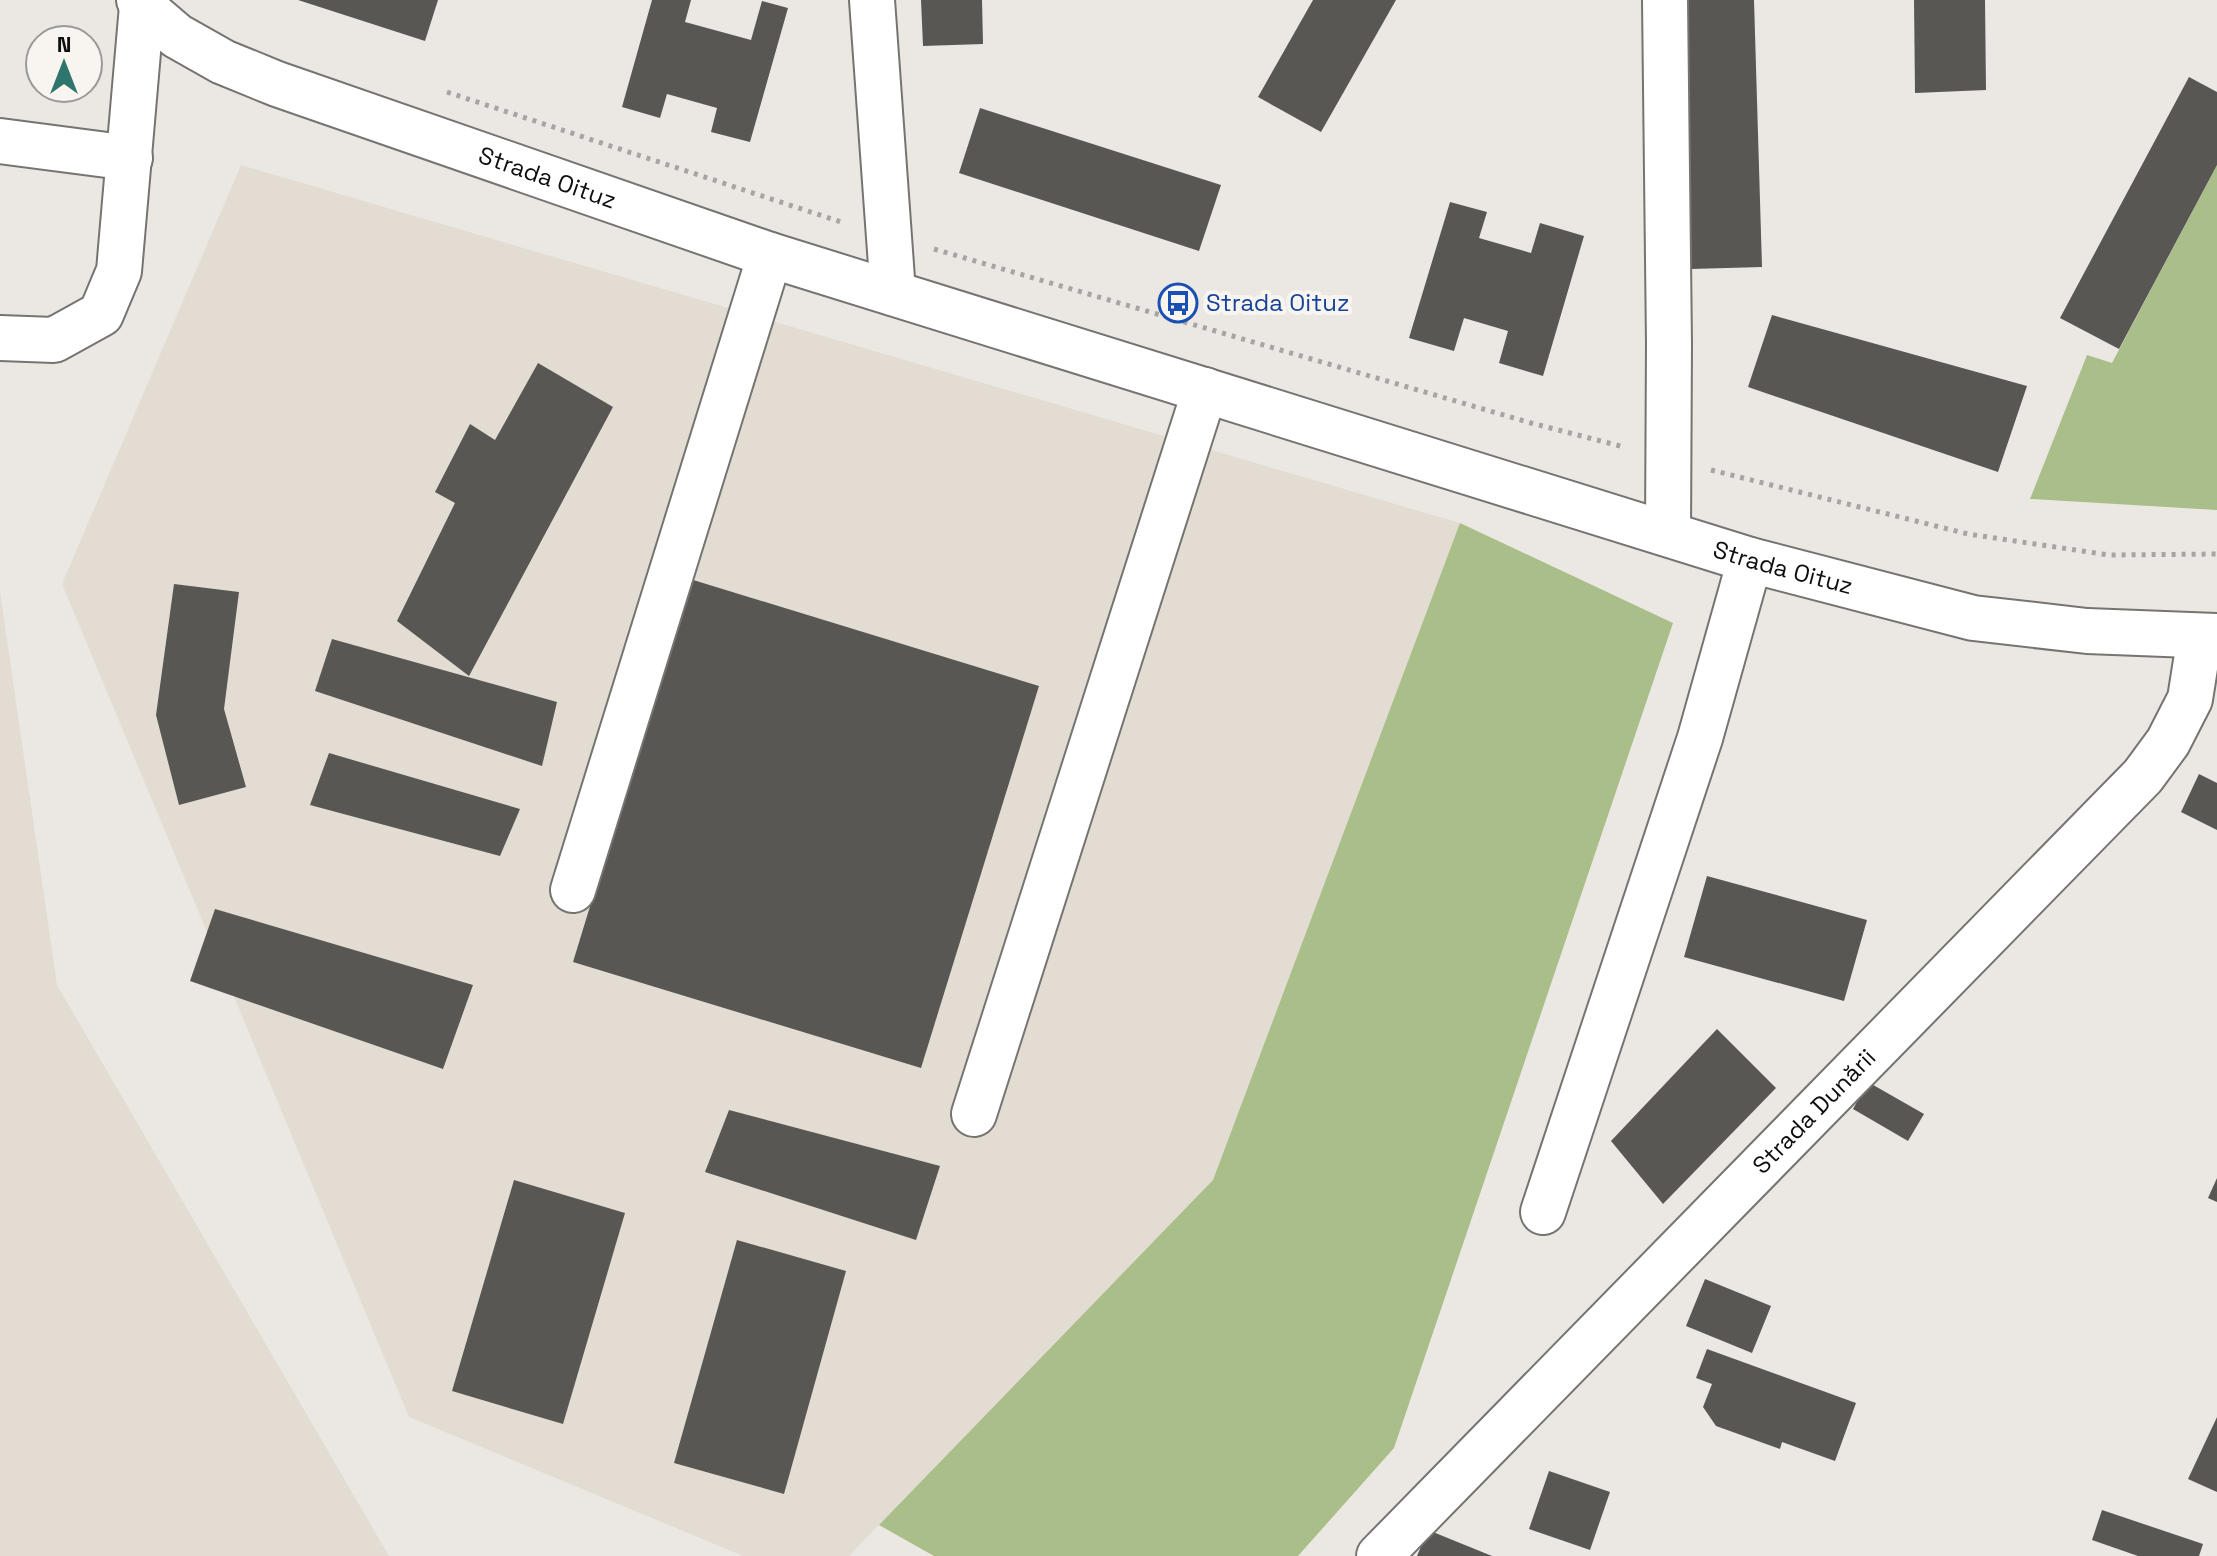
<svg xmlns="http://www.w3.org/2000/svg" width="2217" height="1556" viewBox="0 0 2217 1556" font-family="'Space Grotesk',sans-serif">
<style>
.built{fill:#e3dcd2}
.green{fill:#a9be88}
.building{fill:#595754}
.lines{fill:none;stroke-linecap:round;stroke-linejoin:round}
.minor-casing{stroke:#767471;stroke-width:48}
.path{stroke:#a7a5a2;stroke-width:5;stroke-dasharray:4 6;stroke-linecap:butt}
.minor{stroke:#fff;stroke-width:44}
.labels{text-anchor:middle;stroke-width:8;stroke-linejoin:round;paint-order:stroke}
.street-label{font-size:24px;fill:#0e0e0c;stroke:#f8f5f1}
.transit-label{font-size:24px;fill:#164399;stroke:#f8f5f1;text-anchor:start}
</style>
<rect width="100%" height="100%" fill="#ebe8e4"/>
<g class="built">
<polygon points="241,165 1460,523 1213,1180 849,1556 743,1556 409,1417 62,584"/>
<polygon points="0,591 57,985 389,1556 0,1556"/>
</g>
<g class="green">
<polygon points="2217,165 2217,510 2030,499 2087,355 2112,363"/>
<polygon points="1460,523 1673,623 1394,1448 1298,1556 934,1556 879,1525 1213,1180"/>
</g>
<g class="building">
<polygon points="298,0 438,0 425,41"/>
<polygon points="652,0 691,0 685,22 751,40 762,1 788,8 750,142 711,132 717,108 667,94 660,118 622,107"/>
<polygon points="921,0 982,0 983,44 923,46"/>
<polygon points="1313,0 1396,0 1321,132 1258,97"/>
<polygon points="1684,0 1754,0 1762,267 1691,269"/>
<polygon points="1914,0 1985,0 1986,90 1915,93"/>
<polygon points="2189,77 2217,92 2217,165 2119,349 2060,318"/>
<polygon points="980,108 1221,185 1199,251 959,173"/>
<polygon points="1450,202 1487,212 1479,238 1531,253 1540,223 1584,236 1543,376 1499,363 1508,331 1464,318 1454,351 1409,338"/>
<polygon points="1772,315 2027,386 1998,472 1748,387"/>
<polygon points="538,363 613,407 469,676 397,621 455,503 435,492 470,424 495,440"/>
<polygon points="690,579 1039,686 921,1068 573,962"/>
<polygon points="174,584 239,592 224,709 246,787 179,805 156,715"/>
<polygon points="332,639 557,702 542,766 315,691"/>
<polygon points="329,753 520,809 500,856 310,805"/>
<polygon points="2199,774 2217,783 2217,830 2181,812"/>
<polygon points="1707,876 1867,920 1844,1001 1684,957"/>
<polygon points="215,909 473,985 443,1069 190,981"/>
<polygon points="1717,1029 1776,1088 1663,1204 1611,1141"/>
<polygon points="1868,1082 1924,1114 1908,1141 1853,1109"/>
<polygon points="729,1110 940,1166 916,1240 705,1172"/>
<polygon points="2217,1178 2217,1202 2208,1198"/>
<polygon points="514,1180 625,1213 563,1424 452,1391"/>
<polygon points="737,1240 846,1271 784,1494 674,1463"/>
<polygon points="1705,1279 1771,1306 1752,1353 1686,1326"/>
<polygon points="1707,1349 1856,1403 1835,1461 1782,1442 1780,1449 1716,1426 1703,1407 1712,1384 1696,1378"/>
<polygon points="2217,1417 2217,1492 2188,1479"/>
<polygon points="1549,1471 1610,1492 1590,1550 1529,1529"/>
<polygon points="2102,1510 2203,1544 2199,1556 2138,1556 2092,1540"/>
<polygon points="1428,1530 1492,1556 1417,1556"/>
</g>
<g class="lines">
<g class="minor-casing">
<g id="minor">
<path id="s1" d="M139 0 142 6 177 36 223 62 277 84 770 255 1750 560 1973 618 2087 631 2217 636"/>
<polyline points="872,0 893,293"/>
<polyline points="1665,0 1669,344 1668,533"/>
<polyline points="0,141 130,158"/>
<polyline points="0,338 54,340 101,314 119,271 142,6"/>
<polyline points="573,890 770,255"/>
<polyline points="974,1114 1205,390"/>
<polyline points="1543,1212 1700,738 1750,560"/>
<path id="s2" d="M1379 1556 2143 776 2168 742 2190 699 2200 636"/>
</g>
</g>
<g class="path">
<polyline points="447,92 844,223"/>
<polyline points="934,249 1531,423 1624,447"/>
<polyline points="1711,470 1968,534 2109,555 2217,554"/>
</g>
<use href="#minor" class="minor"/>
</g>
<defs>
<g id="bus-ring" transform="scale(2)"><circle r="9.5" fill="#f8f5f1" stroke="#1a4fb4" stroke-width="1.5"/><path d="M-5-6H5V4H4V6H2V4H-2V6H-4V4H-5ZM-3.5-4V0h7V-4ZM-3.5 1.2v1.5H-2V1.2ZM2 1.2v1.5H3.5V1.2Z" fill="#1a4fb4"/></g>
</defs>
<g fill-rule="evenodd">
<use href="#bus-ring" x="1178" y="303"/>
</g>
<g class="labels">
<g class="street-label">
<text dy="8" stroke="none"><textPath href="#s1" startOffset="450">Strada Oituz</textPath></text>
<text dy="8" stroke="none"><textPath href="#s1" startOffset="1746">Strada Oituz</textPath></text>
<text dy="8" stroke="none"><textPath href="#s2" startOffset="622">Strada Dunării</textPath></text>
</g>
<g class="transit-label">
<text x="1206" y="311">Strada Oituz</text>
</g>
</g>
<g transform="translate(64 64)"><circle r="38" fill="#f8f5f1" stroke="#9a9995" stroke-width="2"/>
<path d="M0-6L14 30L0 20L-14 30Z" fill="#2e756d"/>
<text y="-12" font-size="22" font-weight="bold" text-anchor="middle" fill="#0e0e0c">N</text>
</g>
</svg>
